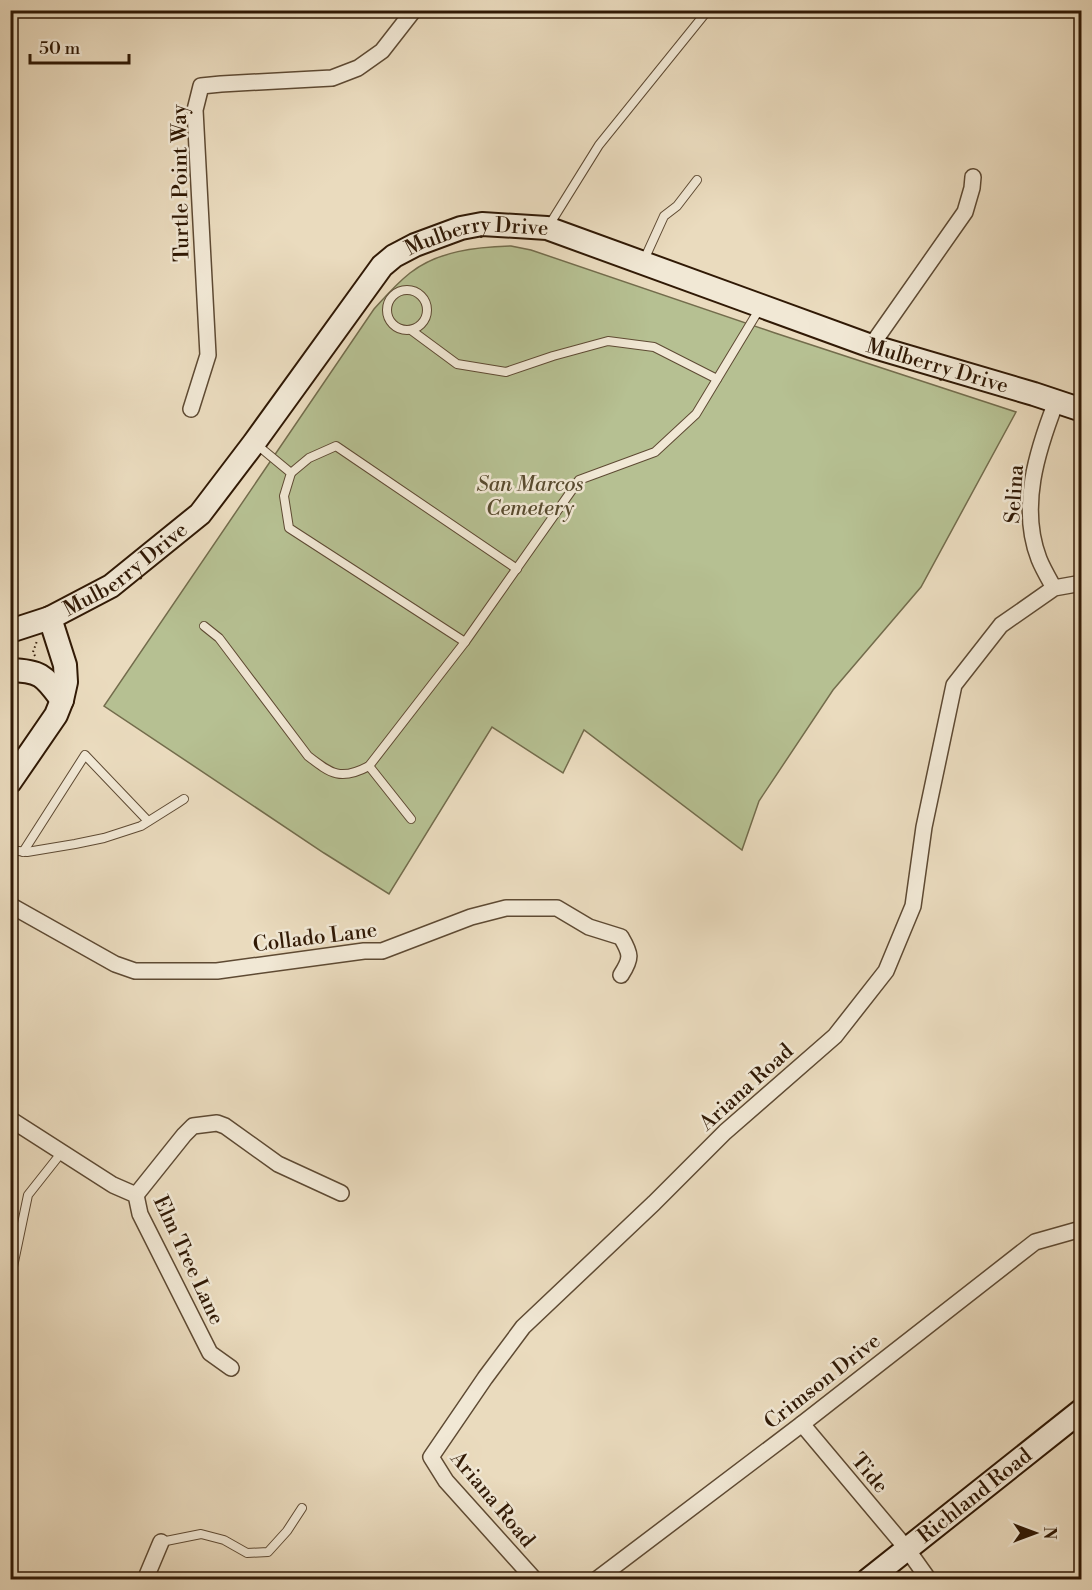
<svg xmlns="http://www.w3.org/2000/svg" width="1092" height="1590" viewBox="0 0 1092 1590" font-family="'Libre Bodoni',serif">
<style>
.green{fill:#b6c092;stroke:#736c4c;stroke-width:1.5}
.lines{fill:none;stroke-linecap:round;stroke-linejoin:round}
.lane-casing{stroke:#5e4a33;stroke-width:10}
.street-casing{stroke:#5e4a33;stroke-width:18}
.secondary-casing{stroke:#301905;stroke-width:26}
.path{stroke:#301905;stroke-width:2;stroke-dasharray:1.5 3;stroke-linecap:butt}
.lane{stroke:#f1e8d5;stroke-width:8}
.street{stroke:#f1e8d5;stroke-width:15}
.secondary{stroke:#f1e8d5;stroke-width:22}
.labels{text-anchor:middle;stroke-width:5;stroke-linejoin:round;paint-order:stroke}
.street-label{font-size:21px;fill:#301905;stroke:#f1e8d5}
.park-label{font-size:21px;font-style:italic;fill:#584b2f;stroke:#f1e8d5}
</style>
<rect width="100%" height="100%" fill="#eadbbe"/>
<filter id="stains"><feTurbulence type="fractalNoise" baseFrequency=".00333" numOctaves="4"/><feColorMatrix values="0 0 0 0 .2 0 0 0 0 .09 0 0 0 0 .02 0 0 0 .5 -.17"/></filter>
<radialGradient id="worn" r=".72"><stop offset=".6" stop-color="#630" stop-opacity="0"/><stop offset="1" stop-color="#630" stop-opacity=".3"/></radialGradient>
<path class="green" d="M511 246 531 250 775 333 1016 412 921 587 833 690 759 801 742 850 584 730 563 773 492 727 389 894 324 853 104 706 374 309C385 297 396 284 410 273 438 251 476 247 511 246Z"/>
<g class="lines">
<g class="lane-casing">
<g id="lane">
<polyline points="548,227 599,145 708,10"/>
<polyline points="644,260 664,216 677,206 697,180"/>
<circle cx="407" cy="310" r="20"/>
<polyline points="411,330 457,364 506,372 553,356 608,341 654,347 717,379"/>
<polyline points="291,473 309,458 336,446 517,569"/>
<path d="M204 626 219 638 308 756C331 774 341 781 369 766L465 642 289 528 284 496 291 473 256 444"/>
<polyline points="465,642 579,480 655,452 696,414 760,308"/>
<polyline points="369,766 411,819"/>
<polyline points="10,850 27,852 75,844 104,838 141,826 184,799"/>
<polyline points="23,852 85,755 148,821"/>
<polyline points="10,1281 28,1195 62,1152"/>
<polyline points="161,1542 201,1534 224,1540 247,1553 268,1552 287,1531 302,1508"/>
</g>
</g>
<g class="street-casing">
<g id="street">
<polyline points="871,346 965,212 972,188 973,177"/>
<polyline points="191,409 208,355 195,110 201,86 221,84 332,78 358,68 382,51 414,10"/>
<path d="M1054 588C1049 579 1043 569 1039 559 1019 507 1037 451 1056 402"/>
<path d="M10 905 115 964 135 971H217L364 951H382L471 917 506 908H557L589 927 621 937C631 954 632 958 621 975"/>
<polyline points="10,1119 113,1185 136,1195 140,1214 210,1353 231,1368"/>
<polyline points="136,1195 184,1135 193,1126 217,1123 225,1126 278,1164 341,1193"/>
<polyline points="802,1424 907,1549 929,1580"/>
<polyline points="145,1580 161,1542"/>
<polyline points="535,1580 446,1481 431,1457 485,1378 523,1327 654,1203 725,1132 835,1036 886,971 913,906 924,827 954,685 1001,625 1054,588 1082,583"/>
<polyline points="596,1580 802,1424 1035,1242 1081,1229"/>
</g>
</g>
<g class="secondary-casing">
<g id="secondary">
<path id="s1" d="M10 631 50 618 111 586 200 514 254 443 382 266 394 256 415 245 461 228 482 224 547 228 871 346 1034 394 1082 410"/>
<path d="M10 670C42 671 44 676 62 700"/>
<polyline points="10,782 56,715 62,700 66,682 65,665 50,618"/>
<path id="s2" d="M868 1580 1082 1410"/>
</g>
</g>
<polyline class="path" points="35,656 33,652 37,641"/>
<use href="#lane" class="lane"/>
<use href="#street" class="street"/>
<use href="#secondary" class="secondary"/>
</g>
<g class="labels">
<g class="street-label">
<text transform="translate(180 183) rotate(-91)" y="7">Turtle Point Way</text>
<text dy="7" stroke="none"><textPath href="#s1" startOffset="636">Mulberry Drive</textPath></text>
<text dy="7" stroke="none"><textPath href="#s1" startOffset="1122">Mulberry Drive</textPath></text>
<text transform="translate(1014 494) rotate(-86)" y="7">Selina</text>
<text dy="7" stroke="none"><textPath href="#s1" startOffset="132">Mulberry Drive</textPath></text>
<text transform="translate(315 937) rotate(-7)" y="7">Collado Lane</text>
<text transform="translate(746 1087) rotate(-42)" y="7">Ariana Road</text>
<text transform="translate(189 1260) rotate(65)" y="7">Elm Tree Lane</text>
<text transform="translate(822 1381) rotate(-38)" y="7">Crimson Drive</text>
<text transform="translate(870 1473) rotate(50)" y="7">Tide</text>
<text dy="7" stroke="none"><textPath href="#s2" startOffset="136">Richland Road</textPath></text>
<text transform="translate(493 1499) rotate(50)" y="7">Ariana Road</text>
</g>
<g class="park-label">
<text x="530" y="491">San Marcos<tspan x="530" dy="24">Cemetery</tspan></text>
</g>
</g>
<rect width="1092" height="1590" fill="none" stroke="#eadbbe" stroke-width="36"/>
<rect x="12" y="12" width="1068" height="1566" fill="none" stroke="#301905" stroke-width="3"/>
<rect x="18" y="18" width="1056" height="1554" fill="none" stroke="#301905" stroke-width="1.5"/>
<g transform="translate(1035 1533) rotate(90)" stroke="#f1e8d5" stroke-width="4.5" paint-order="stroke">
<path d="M0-4.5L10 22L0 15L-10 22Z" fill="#301905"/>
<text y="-9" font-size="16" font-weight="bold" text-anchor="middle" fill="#301905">N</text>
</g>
<path d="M30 54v9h99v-9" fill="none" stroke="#301905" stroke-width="3"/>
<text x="39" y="54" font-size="18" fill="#301905" stroke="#f1e8d5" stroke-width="4.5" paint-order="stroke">50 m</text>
<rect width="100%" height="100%" filter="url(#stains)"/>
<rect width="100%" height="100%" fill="url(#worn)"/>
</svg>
